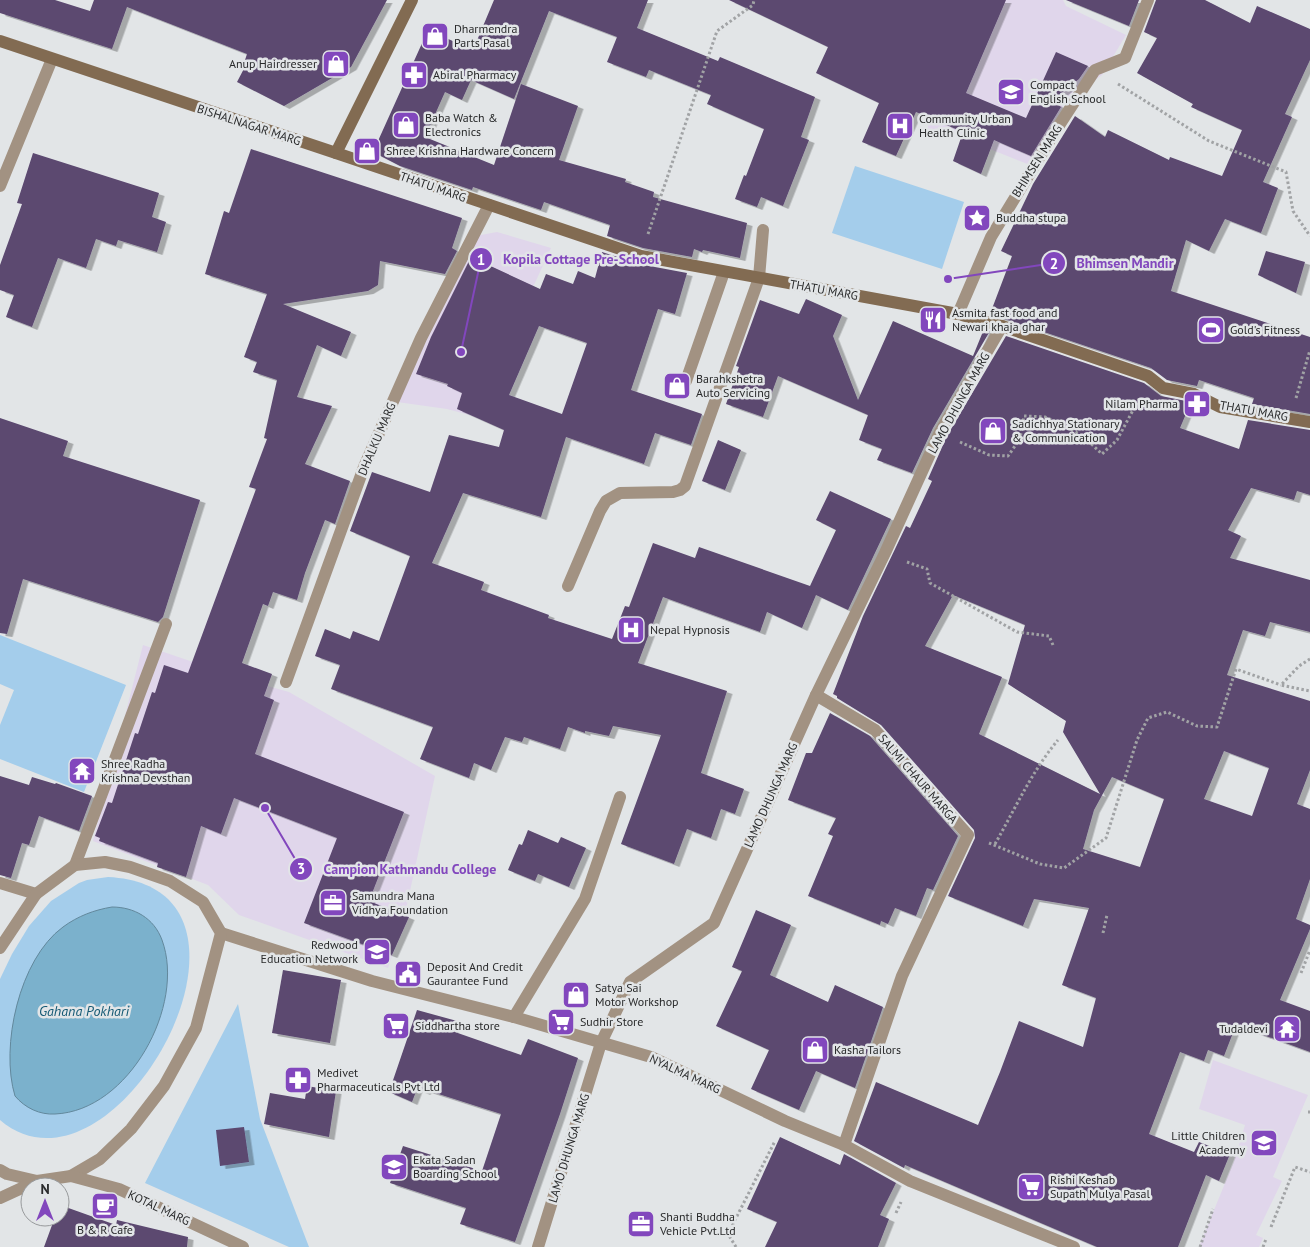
<svg xmlns="http://www.w3.org/2000/svg" width="1310" height="1247" viewBox="0 0 1310 1247" font-family="'PT Sans',sans-serif">
<style>
.education{fill:#e0d6eb}
.green{fill:#a4cdeb}
.water{fill:#7bb1cc;stroke:#62889c}
.building{fill:#5b4870;fill-rule:evenodd;filter:url(#shadow)}
.lines{fill:none;stroke-linecap:round;stroke-linejoin:round}
.path{stroke:#a1a3a5;stroke-width:3;stroke-dasharray:2.5 2.5;stroke-linecap:butt}
.lane{stroke:#a29282;stroke-width:12}
.street{stroke:#a29282;stroke-width:12}
.secondary{stroke:#826b52;stroke-width:12}
.labels{text-anchor:middle;stroke-width:5;stroke-linejoin:round;paint-order:stroke}
.poi-label{font-size:12px;fill:#292a2b;stroke:#e2e5e7;text-anchor:start}
.street-label{font-size:12px;fill:#292a2b;stroke:#e2e5e7}
.water-label{font-size:14px;font-style:italic;fill:#145974;stroke:#e2e5e7}
.leader{fill:none;stroke:#8247bd;stroke-width:2}
.callout-dot{fill:#8247bd;stroke:#e2e5e7;stroke-width:2}
.mark-label{font-size:15px;text-anchor:middle;font-weight:bold;fill:#fff}
.callout-label{font-size:14px;text-anchor:middle;font-weight:bold;fill:#8247bd;stroke:#e2e5e7;stroke-width:5;stroke-linejoin:round;paint-order:stroke}
</style>
<defs>
<filter id="shadow"><feDropShadow dx="5.5" dy="3" stdDeviation="0" flood-color="#0004"/></filter>
</defs>
<rect width="100%" height="100%" fill="#e2e5e7"/>
<g class="education">
<polygon points="977,0 1063,0 1066,6 1126,35 1102,75 1066,101 1030,165 942,130 927,129"/>
<polygon points="497,232 551,248 487,387 477,417 447,409 397,402 476,236"/>
<polygon points="143,645 246,680 289,692 435,776 403,923 388,968 239,915 208,885 93,841"/>
<polygon points="1213,1060 1308,1095 1273,1177 1282,1181 1256,1235 1263,1238 1259,1247 1199,1247 1234,1161 1245,1125 1199,1109"/>
</g>
<g class="green">
<polygon points="855,166 964,202 942,269 832,233"/>
<polygon points="0,635 126,685 84,792 0,759 0,725 14,690 0,684"/>
<path d="M108 877C296 886 115 1218 0 1120V979L12 954 29 926 51 901 79 883 87 880Z"/>
<polygon points="238,1004 260,1119 309,1247 289,1247 145,1183"/>
</g>
<path class="water" d="M112 907C134 907 154 918 162 940 186 1005 129 1111 55 1114 40 1115 25 1108 15 1096 0 1047 19 959 63 927 78 916 94 910 112 907Z"/>
<g class="building">
<polygon points="0,0 55,0 90,11 94,0 387,0 351,67 284,106 237,82 248,61 245,60 247,54 127,7 112,49 0,13"/>
<polygon points="494,0 648,0 637,28 718,61 720,57 815,97 801,137 809,140 783,206 761,197 757,207 735,199 744,175 746,176 764,129 707,104 711,95 649,70 646,77 607,62 617,37 549,11 514,99 471,80 462,100 445,92 425,137 494,165 521,84 578,106 559,160 626,179 625,182 654,192 653,197 747,223 740,258 703,250 702,252 694,249 692,257 643,248 607,236 610,225 544,202 541,210 473,187 472,190 400,166 373,152 428,30 473,50"/>
<polygon points="729,0 1006,0 966,93 1026,118 1056,52 1088,66 1079,79 1052,101 1061,107 1031,156 994,140 981,174 953,161 963,132 916,112 896,156 862,142 879,103 816,73 828,47"/>
<polygon points="1066,0 1139,0 1129,26"/>
<polygon points="1156,0 1205,0 1250,23 1257,6 1310,29 1310,60 1285,114 1292,117 1263,182 1278,188 1261,233 1225,219 1209,251 1186,240 1171,291 1310,337 1310,414 1252,404 1254,398 1199,380 1197,386 1167,380 1151,368 990,314 1012,256 1001,251 1033,184 1075,116 1105,137 1108,130 1169,160 1170,157 1222,176 1242,130 1191,107 1193,104 1137,73 1157,38 1144,32"/>
<polygon points="251,149 462,218 452,248 457,251 445,274 380,261 378,285 368,291 283,304 351,332 341,356 317,345 297,397 332,406 305,464 350,481 335,524 325,520 305,573 297,600 273,592 268,606 263,604 242,663 272,674 264,696 274,700 255,754 404,812 369,901 409,917 392,955 304,923 337,838 234,798 221,834 201,826 186,877 157,867 158,863 99,841 100,838 95,836 108,802 112,803 135,733 138,734 152,692 155,693 164,665 188,673 256,489 249,487 267,439 264,438 277,380 253,372 257,362 244,357 267,294 205,274 224,211 229,213"/>
<polygon points="33,153 159,193 152,217 166,222 157,252 118,240 116,246 96,239 86,268 58,258 32,327 6,317 14,295 0,290 0,265 22,204 17,203"/>
<polygon points="1266,251 1305,262 1296,293 1258,275"/>
<path d="M602 252 639 264 687 273 675 314 658 309 631 390 702 414 691 445 655 433 644 464 566 437 541 517 463 493 432 563 484 582 481 590 549 615 548 618 612 639 625 606 629 607 653 543 695 558 699 547 810 586 836 530 816 520 830 491 891 519 848 610 816 595 802 628 767 612 760 632 663 597 638 663 727 691 701 773 744 789 735 814 721 809 711 838 687 829 674 864 621 844 661 735 613 726 609 736 585 731V733L568 727 560 749 524 737 522 742 505 737 491 770 474 763 469 778 420 759 433 727 331 689 340 665 315 656 325 629 350 639 353 631 379 641 410 556 350 531 372 472 430 492 449 435 499 447 504 430 457 409 462 393 447 386 448 384 416 374 431 337 471 257 540 289 546 274 573 284 578 271 595 278ZM539 326 587 343 562 414 509 395Z"/>
<polygon points="806,299 842,315 833,336 858,400 893,321 973,356 984,329 990,331 933,428 912,473 877,460 882,449 859,440 868,415 778,376 763,417 726,404 739,367 736,366 760,300 799,314"/>
<path d="M1006 336 1144 383 1161 396 1191 402 1180 428 1239 449 1248 420 1310 430V495L1297 491 1294 500 1251 488 1228 530 1241 536 1230 558 1310 580V632L1270 622 1265 636 1243 630 1227 675 1310 701V770L1297 804 1310 809V879L1296 919 1310 925V929L1280 1000 1310 1011V1052L1236 1025 1224 1056 1208 1050 1204 1061 1180 1052 1149 1134 1194 1152 1199 1142 1230 1154 1219 1181 1206 1175 1178 1247H1097L905 1165 904 1168 854 1141 876 1082 978 1125 1000 1072 1019 1021 1083 1047 1096 998 1062 985 1089 908 1034 899 1023 926 948 896 975 838 974 830 881 725 837 698V696L833 694 863 616 906 526 910 528 932 481 928 479 947 436ZM953 595 1025 625 1008 684 1066 721 1063 732 1100 794 979 734 1002 677 925 646ZM1224 751 1269 768 1252 816 1204 799ZM1112 777 1164 799 1140 867 1083 849 1094 810Z"/>
<polygon points="0,418 68,441 63,456 200,500 163,617 158,622 23,579 7,634 0,633"/>
<polygon points="718,440 741,450 725,490 702,481"/>
<polygon points="830,713 870,736 958,836 933,890 927,888 916,916 895,908 888,924 881,921 880,925 808,896 833,836 828,834 836,818 788,800 806,753 812,753"/>
<polygon points="0,776 29,785 32,777 55,784 56,783 92,796 79,831 39,816 29,845 22,843 11,878 0,875"/>
<polygon points="528,830 558,843 561,837 586,848 569,887 538,874 535,881 508,870 519,844 522,845"/>
<polygon points="756,910 791,925 770,975 828,1002 835,985 883,1007 855,1088 816,1071 799,1110 751,1089 769,1050 716,1026 742,971 732,967"/>
<polygon points="283,970 341,980 330,1043 272,1033"/>
<polygon points="417,1010 457,1021 452,1031 521,1055 528,1039 578,1058 560,1114 515,1242 460,1224 466,1208 390,1183 403,1146 482,1171 501,1114 426,1090 425,1092 417,1089 412,1102 389,1092"/>
<polygon points="307,1086 336,1091 329,1137 264,1124 270,1093 305,1099"/>
<polygon points="244,1127 249,1162 220,1166 216,1130"/>
<polygon points="780,1137 840,1165 844,1154 896,1183 880,1215 889,1219 878,1247 765,1247 777,1222 747,1209"/>
<polygon points="60,1205 116,1225 117,1220 188,1237 187,1247 44,1247 55,1217 60,1217"/>
</g>
<g class="lines">
<g class="path">
<polyline points="1118,84 1209,141 1286,172 1293,211 1310,236"/>
<polyline points="648,234 717,31 753,5 754,0"/>
<polyline points="1296,398 1310,350"/>
<polyline points="960,442 989,455 1008,456 1020,439 1024,416 1045,417 1064,425 1084,437 1102,454 1117,440 1139,399"/>
<polyline points="907,562 927,569 930,583 1017,632 1049,636 1053,645"/>
<polyline points="1310,659 1299,666 1281,685 1310,691"/>
<polyline points="989,843 1040,864 1064,868 1106,838 1137,740 1148,718 1167,712 1197,726 1217,727 1236,669 1281,685"/>
<path d="M995 844C1015 809 1032 771 1058 740"/>
<polyline points="1103,933 1107,915"/>
<polyline points="1301,973 1310,950"/>
<polyline points="1308,1112 1310,1112"/>
<polyline points="896,1213 901,1202"/>
<polyline points="1271,1227 1295,1167 1310,1172"/>
<polyline points="736,1247 728,1234 775,1141"/>
<polyline points="1200,1247 1213,1209"/>
<polyline points="1263,1247 1266,1239"/>
</g>
<g class="lane">
<polyline points="686,381 724,272"/>
<polyline points="75,865 166,624"/>
</g>
<g class="street">
<polyline points="0,186 52,59"/>
<polyline points="958,314 991,237 1058,127 1095,70 1125,58 1148,0"/>
<polyline points="568,586 600,511 606,501 620,493 673,492 680,490 685,486 759,278 763,230"/>
<polyline points="286,682 364,467 421,338 489,205"/>
<polyline points="816,695 875,730 968,835 902,976 844,1145"/>
<polyline points="0,883 36,894"/>
<polyline points="221,933 372,981 514,1017 651,1057 785,1121 844,1145 910,1181 1074,1247"/>
<polyline points="0,948 36,894 75,865 105,862 130,867 170,881 203,902 221,933 196,1028 164,1086 131,1129 100,1159 71,1176 37,1181 7,1174 0,1170"/>
<polyline points="514,1017 585,899 620,797"/>
<polyline points="71,1176 119,1189 243,1247"/>
<polyline points="0,1198 37,1181"/>
<polyline points="538,1247 601,1043 630,982 714,923 816,695 885,553 940,432 1002,326"/>
</g>
<g class="secondary">
<polyline points="0,41 336,153 412,0"/>
<polyline points="336,153 641,256 958,314 1002,326 1148,376 1163,388 1194,394 1220,407 1310,422"/>
</g>
</g>
<defs>
<g id="shop-square" transform="scale(1.4375)"><rect x="-9" y="-9" width="18" height="18" rx="4" fill="#8247bd" stroke="#e2e5e7"/><path d="M-5-2.5h2.3a2.7 3.5 0 0 1 5.4 0H5L5.5 6h-11ZM-1.5-2.5h3a1.5 2.3 0 0 0-3 0Z" fill="#fff"/></g>
<g id="pharmacy-square" transform="scale(1.4375)"><rect x="-9" y="-9" width="18" height="18" rx="4" fill="#8247bd" stroke="#e2e5e7"/><path d="M-2-6h4v4h4v4h-4v4h-4v-4h-4v-4h4Z" fill="#fff"/></g>
<g id="school-square" transform="scale(1.4375)"><rect x="-9" y="-9" width="18" height="18" rx="4" fill="#8247bd" stroke="#e2e5e7"/><path d="M0-5L7-2L0 1L-7-2ZM-4 1L0 2.5L4 1V4Q0 6-4 4Z" fill="#fff"/></g>
<g id="hospital-square" transform="scale(1.4375)"><rect x="-9" y="-9" width="18" height="18" rx="4" fill="#8247bd" stroke="#e2e5e7"/><path d="M-5-5h3v3.5h4V-5h3V5h-3V1.5h-4V5h-3Z" fill="#fff"/></g>
<g id="sight-square" transform="scale(1.4375)"><rect x="-9" y="-9" width="18" height="18" rx="4" fill="#8247bd" stroke="#e2e5e7"/><path d="M0-6L1.8-2.2L6-1.7L2.9 1.2L3.7 5.4L0 3.3L-3.7 5.4L-2.9 1.2L-6-1.7L-1.8-2.2Z" fill="#fff"/></g>
<g id="restaurant-square" transform="scale(1.4375)"><rect x="-9" y="-9" width="18" height="18" rx="4" fill="#8247bd" stroke="#e2e5e7"/><path d="M-5-6h1v4h1v-4h1v4h1v-4h1v5L-1.5 .5V6h-2V.5L-5-1ZM5-6V6H3V1.5H1.5Q1.5-4 5-6Z" fill="#fff"/></g>
<g id="stadium-square" transform="scale(1.4375)"><rect x="-9" y="-9" width="18" height="18" rx="4" fill="#8247bd" stroke="#e2e5e7"/><path d="M0-5a6.5 5 0 1 0 0 10a6.5 5 0 1 0 0-10ZM-3.5-1.8h7v3.6h-7Z" fill="#fff"/></g>
<g id="temple-square" transform="scale(1.4375)"><rect x="-9" y="-9" width="18" height="18" rx="4" fill="#8247bd" stroke="#e2e5e7"/><path d="M0-6L5-2H3V0L6.5 2.5H4V6H1.5V3h-3V6H-4V2.5H-6.5L-3 0V-2H-5Z" fill="#fff"/></g>
<g id="office-square" transform="scale(1.4375)"><rect x="-9" y="-9" width="18" height="18" rx="4" fill="#8247bd" stroke="#e2e5e7"/><path d="M-6-3h4V-5.5h4V-3h4V5H-6ZM-1-4.5V-3h2v-1.5ZM-6 0V1H6V0Z" fill="#fff"/></g>
<g id="civic-square" transform="scale(1.4375)"><rect x="-9" y="-9" width="18" height="18" rx="4" fill="#8247bd" stroke="#e2e5e7"/><path d="M-.6-6.5H3V-4.5H.6V-3L4-1V1h2V6H-6V1h2V-1L-.6-3ZM-1.2 2.5V6h2.4V2.5Z" fill="#fff"/></g>
<g id="supermarket-square" transform="scale(1.4375)"><rect x="-9" y="-9" width="18" height="18" rx="4" fill="#8247bd" stroke="#e2e5e7"/><path d="M-6-5.5h2.5l.6 2H6L4.5 2H-2.5L-4.4-4H-6ZM-1.5 3.2a1.3 1.3 0 1 0 .1 0ZM3 3.2a1.3 1.3 0 1 0 .1 0Z" fill="#fff"/></g>
<g id="cafe-square" transform="scale(1.4375)"><rect x="-9" y="-9" width="18" height="18" rx="4" fill="#8247bd" stroke="#e2e5e7"/><path d="M-5.5-4.5H6V0H3Q3 3.5 0 3.5H-2.5Q-5.5 3.5-5.5 0ZM3-3.2v2h1.7v-2ZM-6 4.5H4V6H-6Z" fill="#fff"/></g>
</defs>
<g fill-rule="evenodd">
<use href="#shop-square" x="435" y="36"/>
<use href="#shop-square" x="336" y="64"/>
<use href="#pharmacy-square" x="414" y="75"/>
<use href="#school-square" x="1011" y="92"/>
<use href="#shop-square" x="406" y="125"/>
<use href="#hospital-square" x="900" y="126"/>
<use href="#shop-square" x="367" y="151"/>
<use href="#sight-square" x="977" y="218"/>
<use href="#restaurant-square" x="933" y="320"/>
<use href="#stadium-square" x="1211" y="330"/>
<use href="#shop-square" x="677" y="386"/>
<use href="#pharmacy-square" x="1197" y="404"/>
<use href="#shop-square" x="993" y="431"/>
<use href="#hospital-square" x="631" y="630"/>
<use href="#temple-square" x="82" y="771"/>
<use href="#office-square" x="333" y="903"/>
<use href="#school-square" x="377" y="952"/>
<use href="#civic-square" x="408" y="974"/>
<use href="#shop-square" x="576" y="995"/>
<use href="#supermarket-square" x="561" y="1022"/>
<use href="#supermarket-square" x="396" y="1026"/>
<use href="#temple-square" x="1287" y="1029"/>
<use href="#shop-square" x="815" y="1050"/>
<use href="#pharmacy-square" x="298" y="1080"/>
<use href="#school-square" x="1264" y="1143"/>
<use href="#school-square" x="394" y="1167"/>
<use href="#supermarket-square" x="1031" y="1187"/>
<use href="#cafe-square" x="105" y="1206"/>
<use href="#office-square" x="641" y="1224"/>
</g>
<g class="labels">
<g class="poi-label">
<text x="454" y="33">Dharmendra<tspan x="454" dy="14">Parts Pasal</tspan></text>
<text x="317" y="68" text-anchor="end">Anup Hairdresser</text>
<text x="433" y="79">Abiral Pharmacy</text>
<text x="1030" y="89">Compact<tspan x="1030" dy="14">English School</tspan></text>
<text x="425" y="122">Baba Watch &amp;<tspan x="425" dy="14">Electronics</tspan></text>
<text x="919" y="123">Community Urban<tspan x="919" dy="14">Health Clinic</tspan></text>
<text x="386" y="155">Shree Krishna Hardware Concern</text>
<text x="996" y="222">Buddha stupa</text>
<text x="952" y="317">Asmita fast food and<tspan x="952" dy="14">Newari khaja ghar</tspan></text>
<text x="1230" y="334">Gold's Fitness</text>
<text x="696" y="383">Barahkshetra<tspan x="696" dy="14">Auto Servicing</tspan></text>
<text x="1178" y="408" text-anchor="end">Nilam Pharma</text>
<text x="1012" y="428">Sadichhya Stationary<tspan x="1012" dy="14">&amp; Communication</tspan></text>
<text x="650" y="634">Nepal Hypnosis</text>
<text x="101" y="768">Shree Radha<tspan x="101" dy="14">Krishna Devsthan</tspan></text>
<text x="352" y="900">Samundra Mana<tspan x="352" dy="14">Vidhya Foundation</tspan></text>
<text x="358" y="949" text-anchor="end">Redwood<tspan x="358" dy="14">Education Network</tspan></text>
<text x="427" y="971">Deposit And Credit<tspan x="427" dy="14">Gaurantee Fund</tspan></text>
<text x="595" y="992">Satya Sai<tspan x="595" dy="14">Motor Workshop</tspan></text>
<text x="580" y="1026">Sudhir Store</text>
<text x="415" y="1030">Siddhartha store</text>
<text x="1268" y="1033" text-anchor="end">Tudaldevi</text>
<text x="834" y="1054">Kasha Tailors</text>
<text x="317" y="1077">Medivet<tspan x="317" dy="14">Pharmaceuticals Pvt Ltd</tspan></text>
<text x="1245" y="1140" text-anchor="end">Little Children<tspan x="1245" dy="14">Academy</tspan></text>
<text x="413" y="1164">Ekata Sadan<tspan x="413" dy="14">Boarding School</tspan></text>
<text x="1050" y="1184">Rishi Keshab<tspan x="1050" dy="14">Supath Mulya Pasal</tspan></text>
<text x="660" y="1221">Shanti Buddha<tspan x="660" dy="14">Vehicle Pvt.Ltd</tspan></text>
<text x="105" y="1234" text-anchor="middle">B &amp; R Cafe</text>
</g>
<g class="street-label">
<text transform="translate(249 125) rotate(18)" y="4">BISHALNAGAR MARG</text>
<text transform="translate(1037 161) rotate(-58)" y="4">BHIMSEN MARG</text>
<text transform="translate(433 187) rotate(19)" y="4">THATU MARG</text>
<text transform="translate(824 290) rotate(10)" y="4">THATU MARG</text>
<text transform="translate(959 403) rotate(-61)" y="4">LAMO DHUNGA MARG</text>
<text transform="translate(1254 411) rotate(10)" y="4">THATU MARG</text>
<text transform="translate(377 439) rotate(-67)" y="4">DHALKU MARG</text>
<text transform="translate(918 779) rotate(49)" y="4">SALMI CHAUR MARGA</text>
<text transform="translate(771 795) rotate(-66)" y="4">LAMO DHUNGA MARG</text>
<text transform="translate(685 1074) rotate(25)" y="4">NYALMA MARG</text>
<text transform="translate(569 1148) rotate(-73)" y="4">LAMO DHUNGA MARG</text>
<text transform="translate(159 1208) rotate(25)" y="4">KOTAL MARG</text>
</g>
<g class="water-label">
<text x="84" y="1016">Gahana Pokhari</text>
</g>
</g>
<path class="leader" d="M461 352L481 259M948 279L1054 263M265 808L301 869"/>
<g class="callout-dot">
<circle cx="461" cy="352" r="5"/>
<circle cx="948" cy="279" r="5"/>
<circle cx="265" cy="808" r="5"/>
<circle cx="481" cy="259" r="12"/>
<circle cx="1054" cy="263" r="12"/>
<circle cx="301" cy="869" r="12"/>
</g>
<g class="mark-label">
<text x="481" y="265">1</text>
<text x="1054" y="269">2</text>
<text x="301" y="874">3</text>
</g>
<g class="callout-label">
<text x="581" y="264">Kopila Cottage Pre-School</text>
<text x="1125" y="268">Bhimsen Mandir</text>
<text x="410" y="874">Campion Kathmandu College</text>
</g>
<g transform="translate(45 1202)"><circle r="24" fill="#e2e5e7" stroke="#989a9c"/>
<path d="M0-4L9 19L0 12L-9 19Z" fill="#8247bd"/>
<text y="-8" font-size="14" font-weight="bold" text-anchor="middle" fill="#292a2b">N</text>
</g>
</svg>
